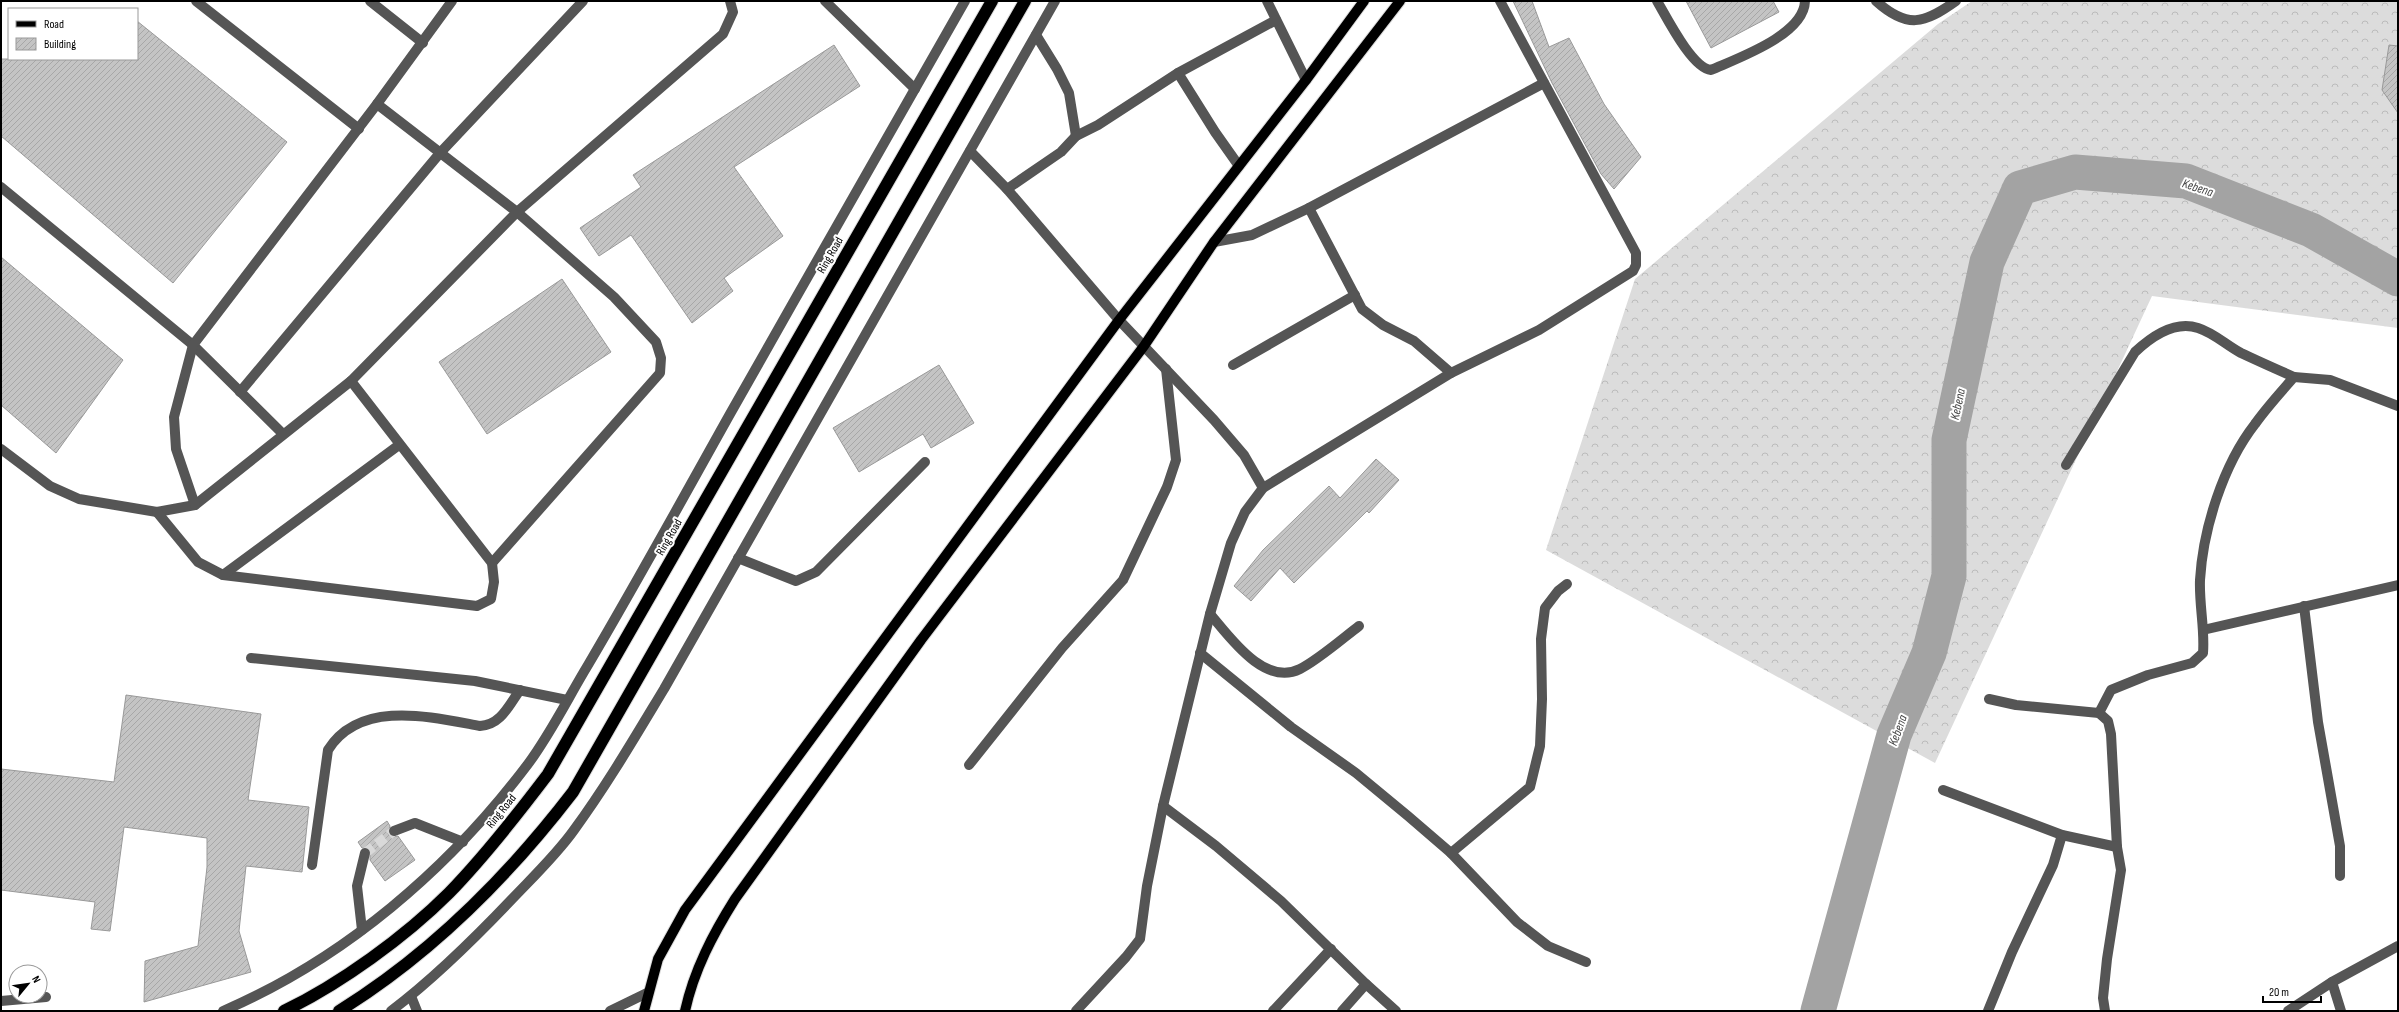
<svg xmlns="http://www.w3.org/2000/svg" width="2399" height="1012" viewBox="0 0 2399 1012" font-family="'Sofia Sans Condensed',sans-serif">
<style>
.forest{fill:url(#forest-crowns)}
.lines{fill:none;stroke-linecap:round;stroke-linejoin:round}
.river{stroke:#a3a3a3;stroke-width:35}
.building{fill:url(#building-hatch);stroke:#999}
.minor-tunnel{stroke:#d9d9d9;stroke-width:10;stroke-dasharray:10 5;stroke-linecap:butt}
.major-casing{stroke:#dbdbdb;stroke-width:12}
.highway-casing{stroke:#dbdbdb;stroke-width:14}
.minor{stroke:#555;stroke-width:10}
.major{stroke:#000;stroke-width:10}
.highway{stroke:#000;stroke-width:12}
.labels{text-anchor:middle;stroke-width:4;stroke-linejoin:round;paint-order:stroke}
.street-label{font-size:12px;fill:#000;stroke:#fff}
.water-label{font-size:13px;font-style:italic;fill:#444;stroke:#fff}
</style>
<defs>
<pattern id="forest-crowns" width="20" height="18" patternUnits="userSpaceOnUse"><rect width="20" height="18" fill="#dcdcdc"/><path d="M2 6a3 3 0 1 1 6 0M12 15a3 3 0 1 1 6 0" fill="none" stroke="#bbb"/></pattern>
<pattern id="building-hatch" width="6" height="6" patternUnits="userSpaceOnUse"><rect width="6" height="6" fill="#c4c4c4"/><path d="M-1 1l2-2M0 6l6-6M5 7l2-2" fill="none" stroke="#a7a7a7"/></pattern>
</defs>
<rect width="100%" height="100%" fill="#fff"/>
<polygon class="forest" points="1972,1 2398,1 2398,328 2152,296 1935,763 1546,550 1635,279 1938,24"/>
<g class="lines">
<polyline class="river" points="1818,1011 1894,735 1929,653 1949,576 1949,440 1987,262 2020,188 2075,172 2186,181 2311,230 2398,279"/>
</g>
<g class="building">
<polygon points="1513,1 1532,1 1549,47 1569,38 1604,104 1641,157 1614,189 1601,174 1552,83"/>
<polygon points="1686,1 1773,1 1779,12 1711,48"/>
<polygon points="137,21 287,142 173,283 1,136 1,59 137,59"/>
<polygon points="834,45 860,86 734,167 783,236 724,278 733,291 692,323 631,235 599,256 580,228 641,187 633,175"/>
<polygon points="2389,45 2398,46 2398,113 2382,90"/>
<polygon points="1,257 123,360 56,453 1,405"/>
<polygon points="562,279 611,352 487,434 439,362"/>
<polygon points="939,365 974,423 931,448 923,434 859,472 833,428"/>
<polygon points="1376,459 1399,480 1369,513 1367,511 1294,583 1280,568 1251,601 1234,586 1263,550 1329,486 1340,498"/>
<polygon points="126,695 261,714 248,800 309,807 302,872 246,866 239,931 251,972 144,1002 145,961 198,946 207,867 207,838 124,827 110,931 91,929 95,902 1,890 1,769 114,782"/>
<polygon points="387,821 390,826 388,834 393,837 398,836 415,860 385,881 370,860 370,849 362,848 358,842"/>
</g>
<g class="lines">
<polyline class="minor-tunnel" points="365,853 394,831"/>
<g class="major-casing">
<g id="major">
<polyline points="644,1011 658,959 685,910 1119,320 1306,80 1364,1"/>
<path d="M685 1011C694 970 713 934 735 899L921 640 1144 346 1214 242 1400 1"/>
</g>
</g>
<g class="highway-casing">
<g id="highway">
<path d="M284 1011C340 984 405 937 449 893 485 856 517 815 548 774L992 1"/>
<path d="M339 1011C431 954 507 878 573 792L1025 1"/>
</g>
</g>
<g class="minor">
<polyline points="196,1 359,129"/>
<polyline points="370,1 423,43"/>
<polyline points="825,1 915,89"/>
<polyline points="1267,1 1306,80"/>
<path d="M1657 1C1667 18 1692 68 1711 70 1738 58 1804 35 1805 1"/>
<path d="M1876 1C1907 29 1924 24 1956 1"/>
<polyline points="1036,35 1057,69 1069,93 1076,136"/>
<polyline points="1178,73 1215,132 1239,166"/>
<polyline points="377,104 517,212 614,297 656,342 661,358 660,373 492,563"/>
<polyline points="970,151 1007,189 1119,320 1214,420 1244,455 1263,488"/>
<polyline points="1,187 193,345 283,434"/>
<polyline points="1007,189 1061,152 1076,136 1098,125 1178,73 1276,20"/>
<polyline points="1309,208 1362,309 1383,325 1414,341 1451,373"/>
<polyline points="1214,242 1252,235 1309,208 1544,83"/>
<polyline points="1233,365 1355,295"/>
<polyline points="240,392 440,153 583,1"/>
<polyline points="1,449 50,486 79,499 157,512 195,505 351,381 517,212 723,34 733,12 730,1"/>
<path d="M2066 465 2135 352C2151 337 2174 320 2198 328 2214 333 2226 345 2241 353 2258 361 2276 369 2294 377"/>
<polyline points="195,505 176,449 174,417 193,345 377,104 452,1"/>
<polyline points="157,512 198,562 223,575 477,606 491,599 494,582 492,563 351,381"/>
<polyline points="738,558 796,581 816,572 925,462"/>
<polyline points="223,575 399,445"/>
<polyline points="2304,606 2318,722 2340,846 2340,876"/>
<path d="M1210 614C1229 636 1264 687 1300 669 1318 660 1342 639 1359 626"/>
<polyline points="2203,630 2398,585"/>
<polyline points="1200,653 1291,727 1356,773 1408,816 1451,853 1517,922 1548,946 1586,962"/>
<polyline points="251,658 475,681 567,700"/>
<polyline points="1989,699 2016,705 2099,713 2108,721 2111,734 2117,847 2121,870 2107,959 2103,998 2105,1011"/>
<path d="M2099 713 2111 690 2148 675 2192 663 2203 653C2205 629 2199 605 2200 580 2203 529 2223 465 2255 424 2267 407 2281 392 2294 377L2330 380 2398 406"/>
<polyline points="969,765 1062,648 1123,580 1167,487 1176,460 1166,369"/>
<polyline points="1943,790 2062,835 2117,847"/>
<polyline points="1163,806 1216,846 1281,901 1366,984"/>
<polyline points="394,831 415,823 463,842"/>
<polyline points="1451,853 1530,787 1540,746 1542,699 1541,639 1545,608 1558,591 1567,584"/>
<path d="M312 865 328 750C360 699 431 717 480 726 501 725 509 705 520 690"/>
<polyline points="362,930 357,886 365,853"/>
<polyline points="2332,982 2341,1011"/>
<polyline points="411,996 417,1011"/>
<polyline points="1,1001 46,997"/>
<path d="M223 1011C344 959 449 869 528 764 551 733 568 698 588 665 637 582 683 498 730 414 808 276 887 138 965 1"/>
<path d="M391 1011C435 978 475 938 513 898 534 876 557 854 574 830 607 785 635 737 664 689L1055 1"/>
<polyline points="610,1011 647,993"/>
<polyline points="1076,1011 1126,957 1140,939 1147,886 1163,806 1210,614 1231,543 1245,512 1263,488 1451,373 1539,330 1633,271 1636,265 1636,253 1500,1"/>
<polyline points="1273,1011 1331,949"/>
<polyline points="1342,1011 1366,984 1396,1011"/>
<polyline points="1988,1011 2012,952 2053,865 2062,835"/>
<polyline points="2288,1011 2332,982 2398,946"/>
</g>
<use href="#major" class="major"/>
<use href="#highway" class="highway"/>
</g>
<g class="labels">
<g class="street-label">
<text transform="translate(830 255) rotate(-60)" y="4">Ring Road</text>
<text transform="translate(669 537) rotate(-60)" y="4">Ring Road</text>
<text transform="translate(501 811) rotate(-51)" y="4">Ring Road</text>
</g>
<g class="water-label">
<text transform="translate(2198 187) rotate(18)" y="5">Kebena</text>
<text transform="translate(1957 404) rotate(-78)" y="5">Kebena</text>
<text transform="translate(1897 730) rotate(-70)" y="5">Kebena</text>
</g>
</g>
<rect width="2399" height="1012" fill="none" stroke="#000000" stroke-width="4"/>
<rect x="8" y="8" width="130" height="52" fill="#ffffff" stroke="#999999"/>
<rect x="16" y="21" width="20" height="6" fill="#000000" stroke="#999999"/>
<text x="44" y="28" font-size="12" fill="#000000">Road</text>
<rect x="16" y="38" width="20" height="12" fill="url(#building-hatch)" stroke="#999999"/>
<text x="44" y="48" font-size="12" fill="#000000">Building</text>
<g transform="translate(28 984) rotate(61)"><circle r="19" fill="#ffffff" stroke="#999999"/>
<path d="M0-3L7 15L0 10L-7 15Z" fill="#000000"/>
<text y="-6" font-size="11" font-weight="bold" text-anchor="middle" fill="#000000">N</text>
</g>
<path d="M2263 996v6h58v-6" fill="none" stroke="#000000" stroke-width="2"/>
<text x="2269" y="996" font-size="12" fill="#000000" stroke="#ffffff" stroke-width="3" paint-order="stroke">20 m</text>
</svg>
